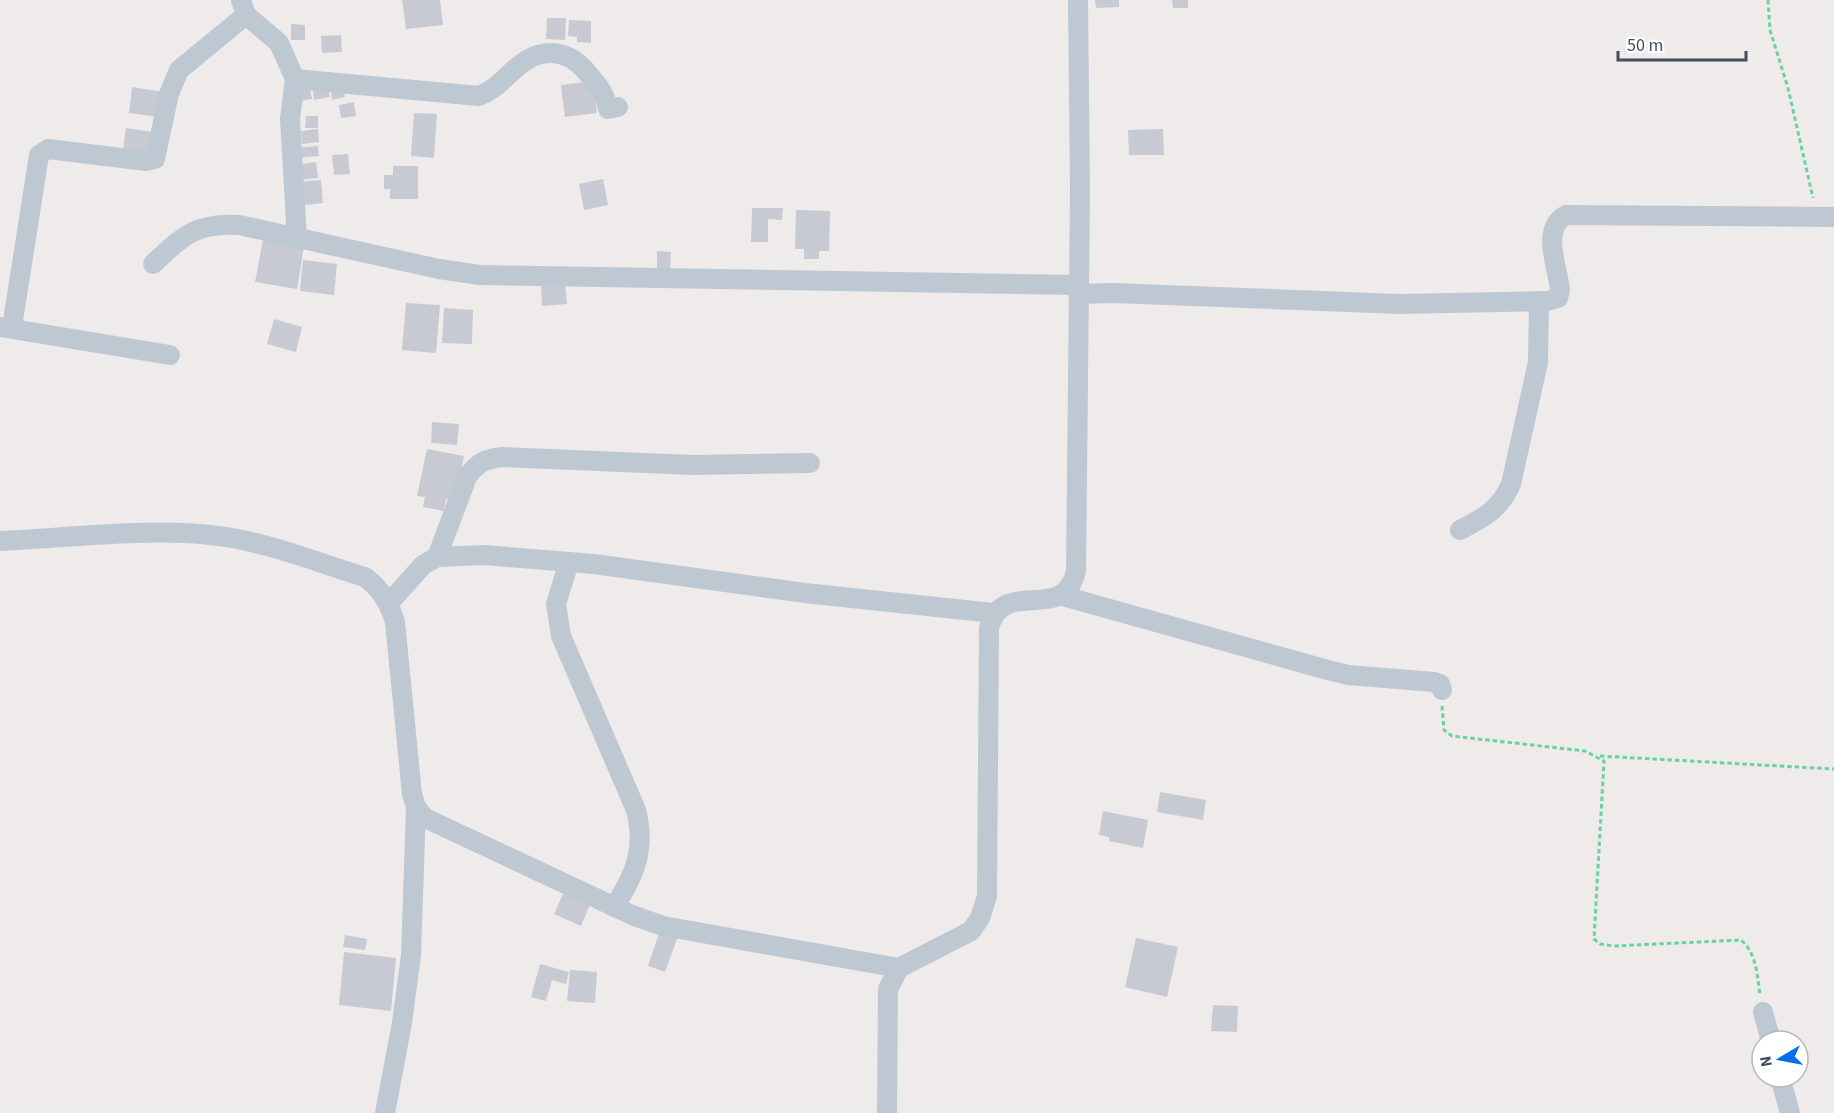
<svg xmlns="http://www.w3.org/2000/svg" width="1834" height="1113" viewBox="0 0 1834 1113" font-family="'Source Sans 3',sans-serif">
<style>
.building{fill:#c7cad2}
.lines{fill:none;stroke-linecap:round;stroke-linejoin:round}
.path{stroke:#69d39d;stroke-width:3;stroke-dasharray:4.5 3;stroke-linecap:butt}
.minor{stroke:#bdc8d3;stroke-width:20}
</style>
<rect width="100%" height="100%" fill="#efebeb"/>
<g class="building">
<polygon points="402,0 440,0 443,25 406,29"/>
<polygon points="1095,0 1119,0 1119,7 1096,8"/>
<polygon points="1172,0 1188,0 1188,8 1173,8"/>
<polygon points="547,18 566,18 565,40 546,39"/>
<polygon points="569,20 591,21 591,43 577,42 577,37 568,36"/>
<polygon points="291,24 305,25 305,40 291,40"/>
<polygon points="341,35 342,52 322,53 321,36"/>
<polygon points="593,81 597,113 565,117 561,85"/>
<polygon points="132,87 163,92 160,117 129,113"/>
<polygon points="328,87 330,97 314,100 313,90"/>
<polygon points="343,88 345,97 332,100 331,90"/>
<polygon points="310,89 312,99 300,101 298,91"/>
<polygon points="354,102 356,116 341,118 339,105"/>
<polygon points="414,113 437,114 434,158 411,156"/>
<polygon points="306,116 318,116 318,128 305,128"/>
<polygon points="126,128 153,132 150,153 123,150"/>
<polygon points="318,129 319,142 302,144 301,131"/>
<polygon points="1163,129 1164,155 1129,155 1128,130"/>
<polygon points="318,146 319,156 297,158 296,148"/>
<polygon points="348,154 350,174 334,175 332,155"/>
<polygon points="316,162 318,178 296,180 294,165"/>
<polygon points="393,166 418,166 418,199 390,199 390,189 384,189 384,175 393,175"/>
<polygon points="603,179 608,205 584,210 579,184"/>
<polygon points="321,180 323,203 297,206 294,182"/>
<polygon points="752,208 783,208 782,220 768,219 768,242 751,242"/>
<polygon points="796,210 830,211 829,251 819,251 819,259 804,259 804,249 795,249"/>
<polygon points="263,239 304,246 297,289 255,282"/>
<polygon points="657,251 671,252 670,270 657,269"/>
<polygon points="303,260 337,264 334,295 300,291"/>
<polygon points="565,282 567,304 542,306 541,284"/>
<polygon points="406,303 440,305 436,353 402,350"/>
<polygon points="444,308 473,310 472,344 442,343"/>
<polygon points="274,319 302,327 296,352 267,344"/>
<polygon points="432,422 459,424 457,445 431,443"/>
<polygon points="427,449 464,456 455,501 446,499 444,511 423,507 425,497 417,496"/>
<polygon points="1160,792 1206,800 1203,820 1157,812"/>
<polygon points="1103,811 1148,820 1143,848 1109,841 1109,837 1099,835"/>
<polygon points="565,889 592,900 581,926 554,914"/>
<polygon points="660,930 678,936 665,972 648,966"/>
<polygon points="345,935 367,939 365,950 343,947"/>
<polygon points="1136,938 1178,947 1167,997 1125,987"/>
<polygon points="344,952 396,958 391,1011 339,1005"/>
<polygon points="540,964 569,972 566,984 552,980 546,1001 531,997"/>
<polygon points="570,970 597,972 595,1003 567,1001"/>
<polygon points="1213,1005 1238,1006 1237,1032 1211,1031"/>
</g>
<g class="lines">
<g class="path">
<polyline points="1768,0 1770,30 1788,88 1813,198"/>
<path d="M1442 706 1444 730 1452 736 1585 751 1604 761 1594 939 1600 944 1614 946 1741 940C1757 954 1757 975 1760 995"/>
<polyline points="1600,756 1834,769"/>
</g>
<g class="minor">
<polyline points="241,0 246,15 279,43 295,79 290,119 297,239"/>
<path d="M295 79 479 96C508 85 518 52 553 53 566 54 576 60 585 70 596 83 605 92 608 109L618 107"/>
<path d="M153 264C183 236 196 222 239 225L439 269 480 275 1079 285"/>
<path d="M1078 294 1113 293 1399 304 1548 301 1558 298 1560 290C1558 267 1540 229 1566 215L1834 217"/>
<polyline points="1,327 170,355"/>
<polyline points="12,327 39,155 48,149 146,161 155,159 169,94 179,70 246,15"/>
<path d="M1460 530C1484 518 1500 509 1511 484L1538 362 1539 301"/>
<path d="M0 541C67 538 144 528 210 535 263 540 315 562 365 577 382 590 389 603 395 622L412 794 416 807 425 818 632 915 663 926 899 968"/>
<path d="M437 557 467 477C477 463 485 459 502 457L693 465 810 463"/>
<path d="M569 562 556 604 561 636 636 810C646 849 635 875 614 907"/>
<polyline points="1063,596 1324,669 1348,675 1434,682 1440,684 1442,690"/>
<polyline points="389,603 423,565 437,557 484,555 594,564 805,593 993,613"/>
<polyline points="1763,1012 1771,1041"/>
<polyline points="1780,1077 1790,1113"/>
<polyline points="385,1113 402,1023 411,955 416,807"/>
<path d="M887 1113 888 989 899 968 971 931 980 918 987 896 989 628C1003 575 1063 626 1076 571L1080 191 1078 0"/>
</g>
</g>
<g transform="translate(1780 1059) rotate(260)"><circle r="28" fill="#ffffff" stroke="#b3b9bd" stroke-width="1.5"/>
<path d="M0-4.5L10 22L0 15L-10 22Z" fill="#086eec"/>
<text y="-9" font-size="16" font-weight="bold" text-anchor="middle" fill="#424f5a">N</text>
</g>
<path d="M1618 51v9h128v-9" fill="none" stroke="#424f5a" stroke-width="3"/>
<text x="1627" y="51" font-size="18" fill="#424f5a" stroke="#ffffff" stroke-width="4.5" paint-order="stroke">50 m</text>
</svg>
